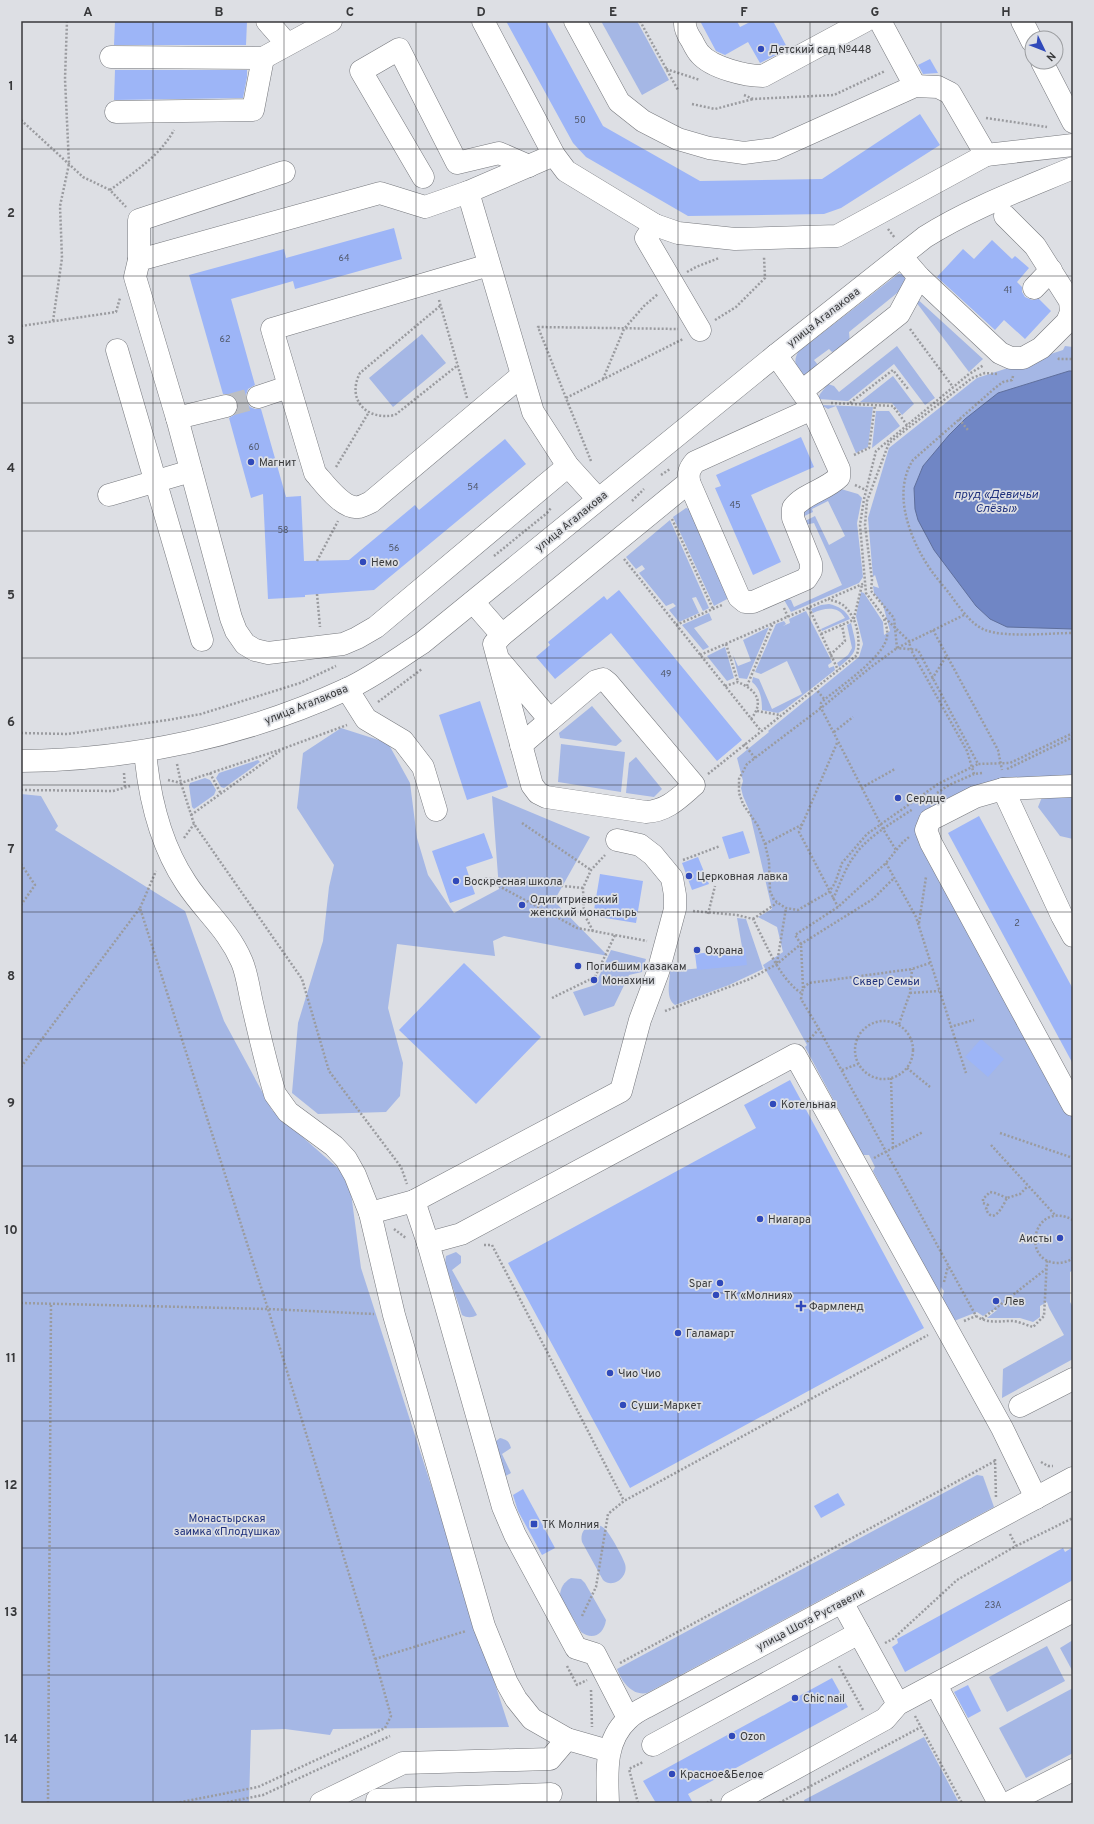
<svg xmlns="http://www.w3.org/2000/svg" width="1094" height="1824" viewBox="0 0 1094 1824" font-family="Overpass,sans-serif">
<style>
.green{fill:#a5b7e5}
.water{fill:#7086c5;stroke:#5f6f9c}
.building{fill:#9db5f7}
.lines{fill:none;stroke-linecap:round;stroke-linejoin:round}
.minor-tunnel{stroke:#bcbec2;stroke-width:22;stroke-dasharray:22 11;stroke-linecap:butt}
.minor-casing{stroke:#76787d;stroke-width:23}
.path{stroke:#9a9b9f;stroke-width:2.5;stroke-dasharray:2 2;stroke-linecap:butt}
.minor{stroke:#fff;stroke-width:22}
.grid{fill:none;stroke:#38393b;stroke-width:1;stroke-opacity:0.55}
.poi-dot{fill:#3049ba;stroke:#dddfe4;stroke-width:1.5}
.labels{text-anchor:middle;stroke-width:3.5;stroke-linejoin:round;paint-order:stroke}
.number-label{font-size:9px;fill:#51586a}
.poi-label{font-size:11px;fill:#38393b;stroke:#dddfe4;text-anchor:start}
.street-label{font-size:11px;fill:#38393b;stroke:#dddfe4}
.park-label{font-size:11px;fill:#1f317b;stroke:#dddfe4}
.water-label{font-size:12px;font-style:italic;fill:#21337e;stroke:#dddfe4}
.neatline{fill:none;stroke:#38393b;stroke-width:1.5}
.grid-label{font-size:13px;text-anchor:middle;font-weight:bold;fill:#38393b}
</style>
<rect width="100%" height="100%" fill="#dddfe4"/>
<g class="green">
<polygon points="601,21 637,21 669,80 642,95"/>
<path d="M898 274H905L907 285 849 332 850 344 832 352 829 349 814 360 818 365 812 374 804 375C795 367 793 362 798 352Z"/>
<polygon points="914,296 983,359 969,372 916,302"/>
<polygon points="422,334 446,363 393,407 369,378"/>
<polygon points="897,346 935,398 925,405 894,364 848,401 818,399 820,394 828,384 834,386 839,392"/>
<polygon points="1065,346 1073,347 1073,839 1060,836 1038,807 1049,780 919,820 1073,1114 1073,1270 1070,1272 1070,1302 1073,1307 1073,1359 1002,1398 1003,1369 1064,1335 1049,1308 1047,1302 1040,1306 1040,1317 1033,1322 1020,1318 987,1318 997,1310 992,1310 983,1316 977,1312 954,1321 942,1300 944,1291 941,1287 939,1295 873,1171 875,1167 869,1155 863,1155 805,1047 807,1045 763,965 783,952 777,927 758,917 772,909 749,810 743,796 741,788 743,781 737,758 769,732 768,731 859,657 863,644 856,616 861,592 864,593 883,622 884,635 890,631 883,605 874,593 873,586 879,588 875,575 873,577 868,518 889,448 977,378 1063,350"/>
<polygon points="893,376 914,404 902,415 892,403 860,402"/>
<polygon points="821,405 873,407 868,447 856,453 836,406 828,409"/>
<polygon points="876,411 889,411 900,426 872,448"/>
<polygon points="841,489 858,494 862,498 857,523 863,577 859,583 791,612 783,598 791,600 794,607 842,585 814,523 805,525 801,523 815,516 829,545 845,536 828,501 812,509 813,512 798,519 799,513"/>
<polygon points="686,508 690,509 729,598 714,606 673,517"/>
<polygon points="670,520 709,608 703,611 696,597 692,598 699,613 679,622 669,610 676,606 673,603 666,606 639,573 645,569 642,565 636,569 626,557"/>
<path d="M829 604C838 606 846 610 850 619L822 631 821 629 845 618C838 605 824 608 813 613L811 609 821 605Z"/>
<path d="M806 611 832 662 828 665 829 668 834 666 835 670 784 710 778 713 762 710C762 700 761 689 752 682L753 677 759 679 772 709 802 694 787 661 761 674 755 672 776 624 784 621 786 624 783 626 790 623 789 619Z"/>
<polygon points="709,613 712,620 694,628 709,647 703,650 682,625"/>
<path d="M851 623C857 649 860 650 839 667L837 663 848 655 852 648 847 625Z"/>
<polygon points="769,627 747,679 739,678 733,655 738,666 751,661 743,640"/>
<polygon points="725,647 734,678 727,681 707,656"/>
<polygon points="592,706 622,741 616,746 560,738 559,733"/>
<polygon points="341,728 388,743 410,783 417,838 428,875 454,913 499,889 492,796 590,837 554,901 608,956 504,936 493,941 495,956 397,944 388,1008 403,1063 400,1096 386,1112 318,1114 292,1093 298,1023 323,941 329,887 334,865 297,808 303,753"/>
<polygon points="561,744 625,752 621,792 558,782"/>
<polygon points="636,757 662,789 654,797 626,793 629,763"/>
<polygon points="258,760 260,762 224,788 221,787 216,778 219,773"/>
<polygon points="205,778 210,780 216,790 214,795 194,809 192,807 189,786 190,783"/>
<polygon points="21,794 41,796 58,826 55,830 185,911 224,1021 272,1110 349,1178 361,1268 509,1727 333,1729 330,1735 285,1729 251,1730 249,1803 21,1803"/>
<path d="M737 918 746 919 763 969 729 985 675 1005C665 998 670 981 670 971L745 964Z"/>
<polygon points="611,950 646,959 642,972 629,975 614,1006 584,1016 573,992 595,985"/>
<path d="M456 1252 461 1256V1263L452 1270 477 1315C472 1318 467 1318 462 1315L445 1264 446 1256Z"/>
<path d="M500 1438C507 1440 509 1441 511 1448L502 1454 511 1473 504 1477 493 1446 496 1441Z"/>
<path d="M977 1475 983 1476 994 1507 647 1693C632 1696 622 1682 617 1669Z"/>
<path d="M591 1524C596 1524 601 1525 605 1529 609 1532 624 1559 625 1564 629 1577 613 1589 603 1580L582 1542C580 1534 584 1528 591 1524Z"/>
<path d="M571 1578 581 1579 585 1583 606 1620C604 1634 593 1641 581 1632L560 1596C560 1588 564 1582 571 1578Z"/>
<polygon points="1073,1640 1073,1672 1060,1648"/>
<polygon points="1047,1646 1065,1681 1007,1712 989,1677"/>
<polygon points="1073,1688 1073,1753 1026,1778 999,1728"/>
<polygon points="924,1737 958,1801 805,1803 804,1800"/>
</g>
<polygon class="water" points="1069,371 1073,371 1073,629 1007,627 990,619 976,606 934,550 918,520 915,509 914,488 923,466 949,435 965,419 998,393"/>
<g class="building">
<polygon points="115,21 247,21 246,45 114,45"/>
<polygon points="506,21 546,21 603,126 700,181 822,179 920,114 940,145 841,208 824,214 688,216 586,157 573,143"/>
<polygon points="700,21 737,21 740,27 752,21 773,21 788,49 760,63 748,42 725,55 716,51"/>
<polygon points="930,59 938,73 923,74 918,65"/>
<polygon points="115,70 247,70 247,77 243,98 114,100"/>
<polygon points="394,228 402,259 295,289 293,281 231,299 255,385 248,389 246,395 246,401 250,407 255,409 261,409 286,497 301,496 304,561 349,560 415,505 419,510 505,439 526,464 374,590 305,595 305,597 268,599 263,494 251,498 229,418 234,415 238,410 238,403 235,398 230,394 223,394 189,275 284,249 286,258"/>
<polygon points="992,240 1012,259 1015,256 1029,268 1017,282 1022,287 1022,292 1025,297 1032,300 1039,299 1051,311 1025,339 1004,320 995,330 937,277 963,249 974,259"/>
<polygon points="801,437 814,467 751,495 781,562 753,575 715,488 721,486 716,475"/>
<polygon points="619,590 742,740 717,761 611,633 555,679 536,657 550,645 548,642 604,596 607,600"/>
<polygon points="480,701 508,787 467,800 439,715"/>
<polygon points="979,816 1073,989 1073,1064 948,833"/>
<polygon points="743,831 750,853 729,859 722,837"/>
<polygon points="484,833 493,858 466,867 475,894 450,903 432,851"/>
<polygon points="698,857 709,884 692,890 682,863"/>
<polygon points="600,874 643,881 636,923 593,916"/>
<polygon points="745,948 747,965 697,970 695,954"/>
<polygon points="464,963 541,1037 476,1104 399,1030"/>
<polygon points="981,1039 1004,1059 988,1077 965,1057"/>
<polygon points="790,1080 924,1328 630,1488 508,1263 756,1128 744,1105"/>
<polygon points="523,1489 555,1548 542,1555 518,1511 513,1495"/>
<polygon points="838,1493 845,1505 821,1518 814,1506"/>
<polygon points="1073,1547 1073,1580 905,1672 892,1647 898,1643 897,1639 1063,1548 1065,1552"/>
<polygon points="832,1678 848,1707 688,1794 693,1803 656,1803 643,1781"/>
<polygon points="968,1685 981,1711 968,1718 954,1692"/>
</g>
<g class="lines">
<polyline class="minor-tunnel" points="226,406 258,397"/>
<g class="minor-casing">
<g id="minor">
<polyline points="267,21 287,44"/>
<polyline points="483,21 554,155 566,171 655,225 678,233 735,239 837,236 986,155"/>
<polyline points="575,21 619,102 643,121 678,139 709,148 744,153 775,149 915,86 938,87 950,93 986,155 1073,145"/>
<path d="M685 21C684 28 688 35 692 41 694 45 697 51 700 54 712 68 746 76 763 76L865 21"/>
<polyline points="880,21 915,86"/>
<polyline points="1022,21 1032,41"/>
<polyline points="111,57 263,58 331,21"/>
<polyline points="1042,62 1073,122"/>
<polyline points="116,112 253,110 263,58"/>
<polyline points="554,155 468,192 425,207 380,193 139,260 135,277 177,418 231,618 236,631 245,644 255,650 268,653 343,644 357,638 376,627 568,466"/>
<polyline points="423,177 361,71 399,49 457,163 499,153 529,166"/>
<polyline points="468,192 533,412 568,466 598,499"/>
<polyline points="655,225 646,238 700,330"/>
<polyline points="901,256 919,277 1000,353 1011,358 1023,358 1041,348 1067,322 1071,312 1070,301 1035,246 1005,216"/>
<polyline points="139,260 139,220 284,172"/>
<path d="M489 265 272 329 315 473C324 483 343 510 359 507 363 506 367 504 371 502L521 376"/>
<polyline points="1034,288 1051,270"/>
<polyline points="117,350 202,640"/>
<polyline points="802,391 899,314 919,277"/>
<polyline points="258,397 288,387"/>
<polyline points="177,418 226,406"/>
<path d="M689 482 739 597 745 602H753L806 579 811 571V563L793 518V508C805 493 826 490 839 477V469L809 402 776 355"/>
<polyline points="109,495 191,471"/>
<path d="M473 602 502 635 494 644 532 785 538 793 546 797 646 812C667 811 679 798 694 785L608 683 603 679 596 681 550 720 499 660"/>
<path d="M502 635 689 482C688 473 689 469 695 462L812 409"/>
<polyline points="347,689 366,719 403,741 423,767 436,810"/>
<polyline points="521,745 550,720"/>
<path d="M145 751C149 796 160 844 186 883 204 911 228 929 242 962 247 974 249 990 252 1003 259 1033 266 1064 275 1094L288 1112 334 1146 346 1159 355 1175 370 1213 394 1315 484 1626 507 1683 516 1699 532 1719 567 1739 609 1751"/>
<path d="M21 761C133 760 245 736 347 689 373 677 397 659 422 643L776 355 925 237C971 208 1023 189 1073 168"/>
<polyline points="1003,789 1073,786"/>
<polyline points="1073,936 1062,916 1003,789 975,797 930,820 926,830 931,843 1073,1105"/>
<polyline points="414,1201 428,1243"/>
<polyline points="370,1213 414,1201 621,1091 640,1020 658,972 675,909 675,895 672,878 653,855 640,845 617,840"/>
<polyline points="1020,1406 1073,1379"/>
<polyline points="842,1602 898,1704"/>
<polyline points="936,1685 999,1803"/>
<polyline points="628,1718 595,1654 576,1648 515,1535 503,1507 428,1243 461,1234 795,1055 1002,1428 1036,1498"/>
<polyline points="653,1745 859,1633"/>
<polyline points="377,1800 551,1794"/>
<polyline points="321,1803 403,1763 550,1759 567,1739"/>
<path d="M608 1803C607 1773 604 1741 628 1719 633 1714 640 1710 646 1707L1073 1478"/>
<polyline points="732,1803 885,1719 898,1704 1073,1611"/>
<polyline points="1008,1803 1073,1770"/>
</g>
</g>
<g class="path">
<polyline points="640,21 678,90"/>
<polyline points="666,69 700,80"/>
<polyline points="744,95 753,99 834,95 885,71"/>
<polyline points="692,104 715,109 753,99"/>
<polyline points="986,118 1047,127"/>
<polyline points="21,120 83,177 110,190 126,207"/>
<path d="M110 190C133 173 160 156 174 130"/>
<polyline points="888,229 895,238"/>
<polyline points="687,272 696,267 719,258"/>
<polyline points="439,300 467,398"/>
<path d="M440 306 360 373C346 400 367 421 395 415L458 365"/>
<polyline points="715,320 736,307 765,278 764,257"/>
<polyline points="53,321 62,258 60,206 69,164 65,79 67,21"/>
<polyline points="21,326 116,312 120,298"/>
<polyline points="910,329 953,387"/>
<polyline points="1058,358 1059,359 1073,359"/>
<polyline points="997,374 985,373 972,378 889,443 867,501 865,525 872,580 871,591 894,618 897,648 918,650 978,764 1010,763 1073,733"/>
<path d="M1013 376 1012 380 1003 382 995 388 913 460C893 491 908 533 925 561 932 573 941 583 949 593 958 605 970 624 985 630 1007 638 1049 633 1073 633"/>
<polyline points="603,379 624,329 644,306 658,294"/>
<polyline points="566,398 538,327 678,329"/>
<polyline points="831,403 893,406 907,425"/>
<polyline points="850,403 893,370 908,389"/>
<polyline points="959,419 968,430"/>
<polyline points="854,455 869,448 875,405"/>
<polyline points="591,461 566,398 683,339"/>
<polyline points="336,467 369,412"/>
<polyline points="661,475 670,469"/>
<polyline points="855,485 866,490"/>
<polyline points="632,501 644,489"/>
<polyline points="672,519 713,609"/>
<polyline points="494,556 547,513 551,508"/>
<polyline points="624,559 761,731"/>
<polyline points="317,561 338,521"/>
<polyline points="317,594 320,627"/>
<polyline points="784,608 788,617"/>
<polyline points="809,608 838,670"/>
<polyline points="964,615 897,648 871,667 821,708 747,764 739,779 739,793 743,804 758,826 765,844 769,861 770,891 774,900 781,905 786,908 798,910 829,892 835,883 842,863 867,834 938,784 978,764"/>
<path d="M884 619C887 627 889 635 885 643 876 662 841 686 824 700L821 703V708L883 829 896 850"/>
<polyline points="676,625 722,605"/>
<polyline points="933,630 998,750 1002,770"/>
<polyline points="821,634 851,621 854,618 862,585"/>
<polyline points="726,644 738,682"/>
<polyline points="700,655 865,583"/>
<polyline points="830,655 845,641 842,625"/>
<polyline points="932,679 947,655"/>
<path d="M725 686 738 682C756 690 765 701 751 719"/>
<polyline points="747,686 773,623"/>
<polyline points="815,688 825,700"/>
<polyline points="378,702 422,669"/>
<polyline points="757,711 780,715"/>
<polyline points="834,732 853,717"/>
<polyline points="21,733 68,734 168,720 201,714 300,683 336,666"/>
<polyline points="837,743 799,832 838,907"/>
<polyline points="744,744 755,758"/>
<polyline points="177,764 181,783 194,824 302,979 329,1071 401,1167 407,1184"/>
<polyline points="1007,769 1073,737"/>
<polyline points="124,773 125,788"/>
<polyline points="210,773 221,794"/>
<polyline points="982,773 974,774 967,751 911,650 909,641 884,617 866,593 860,525 864,499 876,451 969,374 984,365"/>
<path d="M708 774 857 655C861 638 857 617 843 605 839 602 833 601 828 599"/>
<polyline points="168,780 181,783 282,749 347,725"/>
<polyline points="861,788 895,769"/>
<polyline points="21,790 113,791 130,786"/>
<polyline points="937,793 949,785 974,774"/>
<polyline points="191,815 280,751"/>
<polyline points="522,823 591,870"/>
<polyline points="184,838 194,824"/>
<polyline points="765,844 803,824"/>
<polyline points="683,860 720,846"/>
<polyline points="886,863 916,917 966,1073"/>
<polyline points="21,864 35,885 21,905"/>
<polyline points="583,888 484,878 577,928 647,941"/>
<path d="M833 899C840 884 845 868 855 855 867 837 895 821 913 809"/>
<polyline points="140,908 156,871"/>
<path d="M693 911 737 915 753 919C766 943 778 977 801 993"/>
<polyline points="708,914 715,886"/>
<polyline points="753,919 777,903"/>
<polyline points="919,923 926,877"/>
<polyline points="593,931 584,914 583,888 591,870 605,855"/>
<polyline points="777,963 786,908"/>
<path d="M930 963 912 969 809 983 803 988 801 999 819 1029 976 1316C988 1324 998 1321 1011 1321 1018 1321 1026 1325 1033 1327L1044 1316 1047 1260"/>
<polyline points="803,988 801,944 795,935 838,907 886,863 902,843 909,837"/>
<polyline points="910,993 939,991"/>
<polyline points="552,998 595,977 615,935"/>
<polyline points="665,1011 750,979 777,964 801,944 873,899 894,878"/>
<circle cx="884" cy="1050" r="29"/>
<polyline points="899,1024 910,993 912,969"/>
<polyline points="950,1027 974,1020"/>
<polyline points="807,1042 819,1029"/>
<polyline points="21,1067 140,908 268,1309 375,1659 391,1716 385,1728 258,1787 176,1803"/>
<polyline points="907,1068 930,1087"/>
<polyline points="842,1070 858,1064"/>
<polyline points="891,1078 893,1148"/>
<polyline points="1000,1133 1073,1158"/>
<polyline points="991,1145 1055,1215"/>
<polyline points="874,1158 923,1132"/>
<path d="M1007 1198 995 1193 990 1192 983 1199V1203L988 1205 986 1209C993 1226 1003 1206 1007 1198L1020 1194 1028 1186"/>
<path d="M1073 1220C1034 1199 1020 1260 1056 1263 1062 1263 1068 1262 1073 1258"/>
<polyline points="394,1229 406,1238"/>
<polyline points="484,1245 492,1245 624,1501"/>
<polyline points="944,1282 948,1266"/>
<polyline points="21,1303 268,1309 374,1314"/>
<polyline points="982,1319 1046,1269"/>
<polyline points="964,1321 976,1316"/>
<polyline points="995,1459 996,1498"/>
<polyline points="1041,1462 1048,1466 1053,1466"/>
<polyline points="1010,1534 1016,1546"/>
<polyline points="582,1616 596,1587 608,1514 624,1501 928,1335"/>
<polyline points="885,1643 893,1639 957,1580 1016,1546 1073,1518"/>
<polyline points="375,1659 466,1631"/>
<polyline points="620,1663 995,1461"/>
<polyline points="567,1666 577,1685 587,1680"/>
<polyline points="839,1666 863,1710"/>
<polyline points="591,1690 592,1727"/>
<polyline points="915,1716 962,1803"/>
<polyline points="48,1803 51,1303"/>
<polyline points="223,1803 263,1795 390,1736"/>
<polyline points="638,1803 629,1769 643,1762"/>
<polyline points="707,1803 713,1799"/>
<polyline points="779,1803 921,1727"/>
</g>
<use href="#minor" class="minor"/>
</g>
<path class="grid" d="M153 21V1803M284 21V1803M416 21V1803M547 21V1803M678 21V1803M810 21V1803M941 21V1803M21 149H1073M21 276H1073M21 403H1073M21 531H1073M21 658H1073M21 785H1073M21 912H1073M21 1039H1073M21 1166H1073M21 1293H1073M21 1421H1073M21 1548H1073M21 1675H1073"/>
<g class="poi-dot">
<circle cx="761" cy="49" r="4"/>
<circle cx="251" cy="462" r="4"/>
<circle cx="363" cy="562" r="4"/>
<circle cx="898" cy="798" r="4"/>
<circle cx="689" cy="876" r="4"/>
<circle cx="456" cy="881" r="4"/>
<circle cx="522" cy="905" r="4"/>
<circle cx="697" cy="950" r="4"/>
<circle cx="578" cy="966" r="4"/>
<circle cx="594" cy="980" r="4"/>
<circle cx="773" cy="1104" r="4"/>
<circle cx="760" cy="1219" r="4"/>
<circle cx="1060" cy="1238" r="4"/>
<circle cx="720" cy="1283" r="4"/>
<circle cx="716" cy="1295" r="4"/>
<circle cx="996" cy="1301" r="4"/>
<path d="M799 1300h4v4h4v4h-4v4h-4v-4h-4v-4h4z"/>
<circle cx="678" cy="1333" r="4"/>
<circle cx="610" cy="1373" r="4"/>
<circle cx="623" cy="1405" r="4"/>
<rect x="530" y="1520" width="8" height="8" rx="2"/>
<circle cx="795" cy="1698" r="4"/>
<circle cx="732" cy="1736" r="4"/>
<circle cx="672" cy="1774" r="4"/>
</g>
<g class="labels">
<g class="number-label">
<text x="580" y="123">50</text>
<text x="344" y="261">64</text>
<text x="1008" y="293">41</text>
<text x="225" y="342">62</text>
<text x="254" y="450">60</text>
<text x="473" y="490">54</text>
<text x="735" y="508">45</text>
<text x="283" y="533">58</text>
<text x="394" y="551">56</text>
<text x="666" y="677">49</text>
<text x="1017" y="926">2</text>
<text x="993" y="1608">23А</text>
</g>
<g class="poi-label">
<text x="769" y="53">Детский сад №448</text>
<text x="259" y="466">Магнит</text>
<text x="371" y="566">Немо</text>
<text x="906" y="802">Сердце</text>
<text x="697" y="880">Церковная лавка</text>
<text x="464" y="885">Воскресная школа</text>
<text x="530" y="903">Одигитриевский<tspan x="530" dy="13">женский монастырь</tspan></text>
<text x="705" y="954">Охрана</text>
<text x="586" y="970">Погибшим казакам</text>
<text x="602" y="984">Монахини</text>
<text x="781" y="1108">Котельная</text>
<text x="768" y="1223">Ниагара</text>
<text x="1052" y="1242" text-anchor="end">Аисты</text>
<text x="712" y="1287" text-anchor="end">Spar</text>
<text x="724" y="1299">ТК «Молния»</text>
<text x="1004" y="1305">Лев</text>
<text x="809" y="1310">Фармленд</text>
<text x="686" y="1337">Галамарт</text>
<text x="618" y="1377">Чио Чио</text>
<text x="631" y="1409">Суши-Маркет</text>
<text x="542" y="1528">ТК Молния</text>
<text x="803" y="1702">Chic nail</text>
<text x="740" y="1740">Ozon</text>
<text x="680" y="1778">Красное&amp;Белое</text>
</g>
<g class="street-label">
<text transform="translate(823 317) rotate(-38)" y="4">улица Агалакова</text>
<text transform="translate(571 521) rotate(-39)" y="4">улица Агалакова</text>
<text transform="translate(306 704) rotate(-22)" y="4">улица Агалакова</text>
<text transform="translate(810 1619) rotate(-28)" y="4">улица Шота Руставели</text>
</g>
<g class="park-label">
<text x="886" y="985">Сквер Семьи</text>
<text x="227" y="1522">Монастырская<tspan x="227" dy="13">заимка «Плодушка»</tspan></text>
</g>
<g class="water-label">
<text x="996" y="498">пруд «Девичьи<tspan x="996" dy="14">Слёзы»</tspan></text>
</g>
</g>
<rect width="1094" height="1824" fill="none" stroke="#dddfe4" stroke-width="44"/>
<g transform="translate(1044 50) rotate(133)"><circle r="19" fill="#dddfe4" stroke="#9b9da0"/>
<path d="M0-3L7 15L0 10L-7 15Z" fill="#3049ba"/>
<text y="-6" font-size="11" font-weight="bold" text-anchor="middle" fill="#38393b">N</text>
</g>
<rect x="22" y="22" width="1050" height="1780" class="neatline"/>
<g class="grid-label">
<text x="88" y="16">A</text>
<text x="219" y="16">B</text>
<text x="350" y="16">C</text>
<text x="481" y="16">D</text>
<text x="613" y="16">E</text>
<text x="744" y="16">F</text>
<text x="875" y="16">G</text>
<text x="1006" y="16">H</text>
<text x="11" y="90">1</text>
<text x="11" y="217">2</text>
<text x="11" y="344">3</text>
<text x="11" y="472">4</text>
<text x="11" y="599">5</text>
<text x="11" y="726">6</text>
<text x="11" y="853">7</text>
<text x="11" y="980">8</text>
<text x="11" y="1107">9</text>
<text x="11" y="1234">10</text>
<text x="11" y="1362">11</text>
<text x="11" y="1489">12</text>
<text x="11" y="1616">13</text>
<text x="11" y="1743">14</text>
</g>
</svg>
